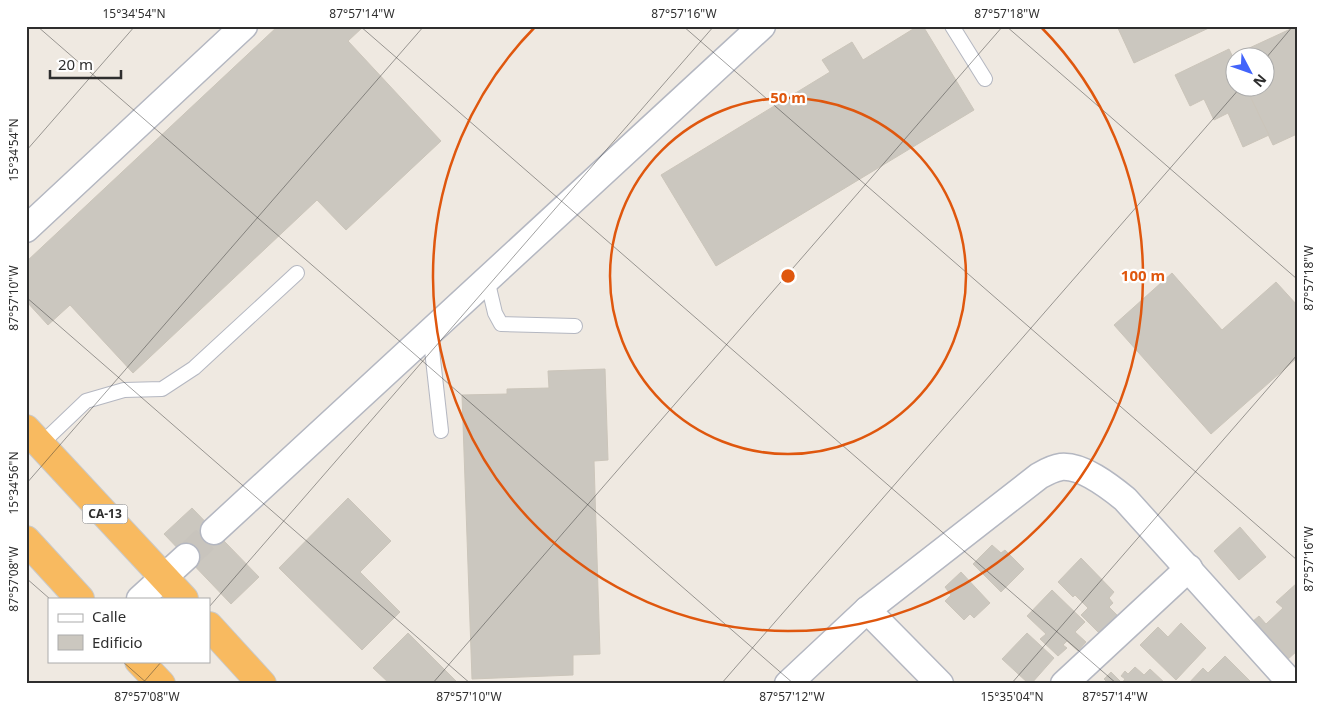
<svg xmlns="http://www.w3.org/2000/svg" width="1323" height="710" font-family="'Noto Sans',sans-serif">
<style>
.building{fill:#cbc7bf;stroke:#cbc5ba}
.lines{fill:none;stroke-linecap:round;stroke-linejoin:round}
.minor-tunnel{stroke:#c8c4bd;stroke-width:26;stroke-dasharray:26 13;stroke-linecap:butt}
.service-casing{stroke:#b4b7c1;stroke-width:16}
.minor-casing{stroke:#b4b7c1;stroke-width:29}
.trunk-casing{stroke:#c9c9c9;stroke-width:30}
.service{stroke:#fff;stroke-width:14}
.minor{stroke:#fff;stroke-width:26}
.trunk{stroke:#f8ba60;stroke-width:28}
.ticks{fill:none;stroke:#2e2e2e;stroke-width:1;stroke-opacity:0.45}
.ring{fill:none;stroke:#df570e;stroke-width:2.5}
.labels{text-anchor:middle;stroke-width:4.5;stroke-linejoin:round;paint-order:stroke}
.shield{fill:#fff;stroke:#6d6d6d;stroke-width:1}
.shield-label{font-size:12px;font-weight:bold;fill:#2e2e2e}
.centre{fill:#df570e;stroke:#fff;stroke-width:2.5}
.ring-label{font-size:15px;text-anchor:middle;font-weight:bold;fill:#df570e;stroke:#fff;stroke-width:4.5;stroke-linejoin:round;paint-order:stroke}
.neatline{fill:none;stroke:#2e2e2e;stroke-width:2}
.ticks-label{font-size:12px;text-anchor:middle;fill:#2e2e2e}
</style>
<rect width="100%" height="100%" fill="#efe9e1"/>
<g class="building">
<path d="M278 26H364L348 41 441 141 346 230 317 200 133 373 70 305 48 325 26 301V262Z"/>
<path d="M918 26H923L974 110 716 266 661 175 830 72 822 60 852 42 863 60Z"/>
<path d="M1117 26H1213L1134 63Z"/>
<path d="M1297 26V134L1273 145 1246 88H1266V58H1236V64L1232 56Z"/>
<path d="M1229 49 1236 64V88H1246L1269 135 1243 147 1228 113 1214 120 1204 99 1190 106 1175 75Z"/>
<path d="M1172 273 1222 330 1276 282 1297 305V358L1211 434 1114 325Z"/>
<path d="M605 369 608 460 594 461 600 654 573 655V675L472 679 462 395 507 394V389L549 388 548 371Z"/>
<path d="M348 498 391 541 360 572 400 612 362 650 279 568Z"/>
<path d="M192 508 259 577 231 604 164 534Z"/>
<path d="M1240 527 1266 557 1239 580 1214 551Z"/>
<path d="M992 545 1001 553 1005 550 1024 569 1001 592 973 564Z"/>
<path d="M1081 558 1114 592 1109 598 1113 603 1109 607 1118 616 1100 634 1081 615 1088 608 1075 595 1073 597 1058 582Z"/>
<path d="M961 572 990 603 974 618 970 614 964 620 945 601 951 595 945 587Z"/>
<path d="M1297 583V651L1287 660 1252 622 1259 616 1266 624 1283 608 1276 602Z"/>
<path d="M1052 590 1085 622 1075 632 1086 642 1078 651 1067 641 1063 645 1067 648 1058 656 1040 639 1046 634 1027 616Z"/>
<path d="M1181 623 1206 648 1176 680 1140 645 1158 627 1168 637Z"/>
<path d="M408 633 459 684H390L373 668Z"/>
<path d="M1027 633 1054 658 1031 684H1029L1002 659Z"/>
<path d="M1225 656 1253 684H1188L1203 668 1208 673Z"/>
<path d="M1135 667 1144 675 1150 669 1166 684H1109L1104 679 1111 672 1122 683 1125 679 1121 676 1125 671 1128 674Z"/>
</g>
<g class="lines">
<path class="minor-tunnel" d="M186 557 214 531"/>
<defs>
<g id="service">
<path d="M952 26 985 79"/>
<path d="M487 279 495 313 501 324 575 326"/>
<path d="M430 332 441 431"/>
<path d="M41 444 86 401 124 390 162 389 194 368 297 273"/>
</g>
<g id="minor">
<path d="M26 229 244 26"/>
<path d="M214 531 762 26"/>
<path d="M140 599 186 557"/>
<path d="M867 610 940 684"/>
<path d="M788 684 867 610 1039 476C1046 472 1053 468 1061 467 1082 465 1109 486 1125 499L1292 684"/>
<path d="M1064 684 1189 568"/>
</g>
<g id="trunk">
<path d="M26 429 184 599"/>
<path d="M26 540 80 599"/>
<path d="M209 626 262 684"/>
<path d="M139 661 161 684"/>
</g>
</defs>
<use href="#service" class="service-casing"/>
<use href="#minor" class="minor-casing"/>
<use href="#trunk" class="trunk-casing"/>
<use href="#service" class="service"/>
<use href="#minor" class="minor"/>
<use href="#trunk" class="trunk"/>
</g>
<path class="ticks" d="M37 26 794 684M360 26 1117 684M683 26 1297 560M1006 26 1297 279M1266 58 1293 26M26 151 135 26M26 297 471 684M26 484 424 26M26 578 50 599M209 607 714 26M122 661 148 684M142 684 162 661M432 684 1003 26M721 684 1240 88M1011 684 1297 355"/>
<g class="ring">
<circle cx="788" cy="276" r="178"/>
<path d="M1041 27A355 355 0 1 1 535 27"/>
</g>
<g class="labels">
<rect class="shield" x="82.5" y="504.5" width="45" height="19" rx="4"/>
<g class="shield-label">
<text x="105" y="518">CA-13</text>
</g>
</g>
<circle cx="788" cy="276" r="8" class="centre"/>
<g class="ring-label">
<text x="788" y="103">50 m</text>
<text x="1143" y="281">100 m</text>
</g>
<rect width="1323" height="710" fill="none" stroke="#ffffff" stroke-width="55"/>
<rect x="48" y="598" width="162" height="65" fill="#ffffff" stroke="#ababab"/>
<rect x="58" y="614" width="25" height="8" fill="#ffffff" stroke="#ababab"/>
<text x="92" y="622" font-size="15" fill="#2e2e2e">Calle</text>
<rect x="58" y="635" width="25" height="15" fill="#cbc7bf" stroke="#ababab"/>
<text x="92" y="648" font-size="15" fill="#2e2e2e">Edificio</text>
<g transform="translate(1250 72) rotate(131)"><circle r="24" fill="#ffffff" stroke="#ababab"/>
<path d="M0-4L9 19L0 12L-9 19Z" fill="#4264fb"/>
<text y="-8" font-size="14" font-weight="bold" text-anchor="middle" fill="#2e2e2e">N</text>
</g>
<path d="M50 70v8h71v-8" fill="none" stroke="#2e2e2e" stroke-width="2.5"/>
<text x="58" y="70" font-size="15" fill="#2e2e2e" stroke="#ffffff" stroke-width="4" paint-order="stroke">20 m</text>
<rect x="28" y="28" width="1268" height="654" class="neatline"/>
<g class="ticks-label">
<text x="134" y="18">15°34'54"N</text>
<text x="362" y="18">87°57'14"W</text>
<text x="684" y="18">87°57'16"W</text>
<text x="1007" y="18">87°57'18"W</text>
<text transform="translate(14 150) rotate(-90)" y="4">15°34'54"N</text>
<text transform="translate(1309 278) rotate(-90)" y="4">87°57'18"W</text>
<text transform="translate(14 298) rotate(-90)" y="4">87°57'10"W</text>
<text transform="translate(14 483) rotate(-90)" y="4">15°34'56"N</text>
<text transform="translate(1309 559) rotate(-90)" y="4">87°57'16"W</text>
<text transform="translate(14 579) rotate(-90)" y="4">87°57'08"W</text>
<text x="147" y="701">87°57'08"W</text>
<text x="469" y="701">87°57'10"W</text>
<text x="792" y="701">87°57'12"W</text>
<text x="1012" y="701">15°35'04"N</text>
<text x="1115" y="701">87°57'14"W</text>
</g>
</svg>
